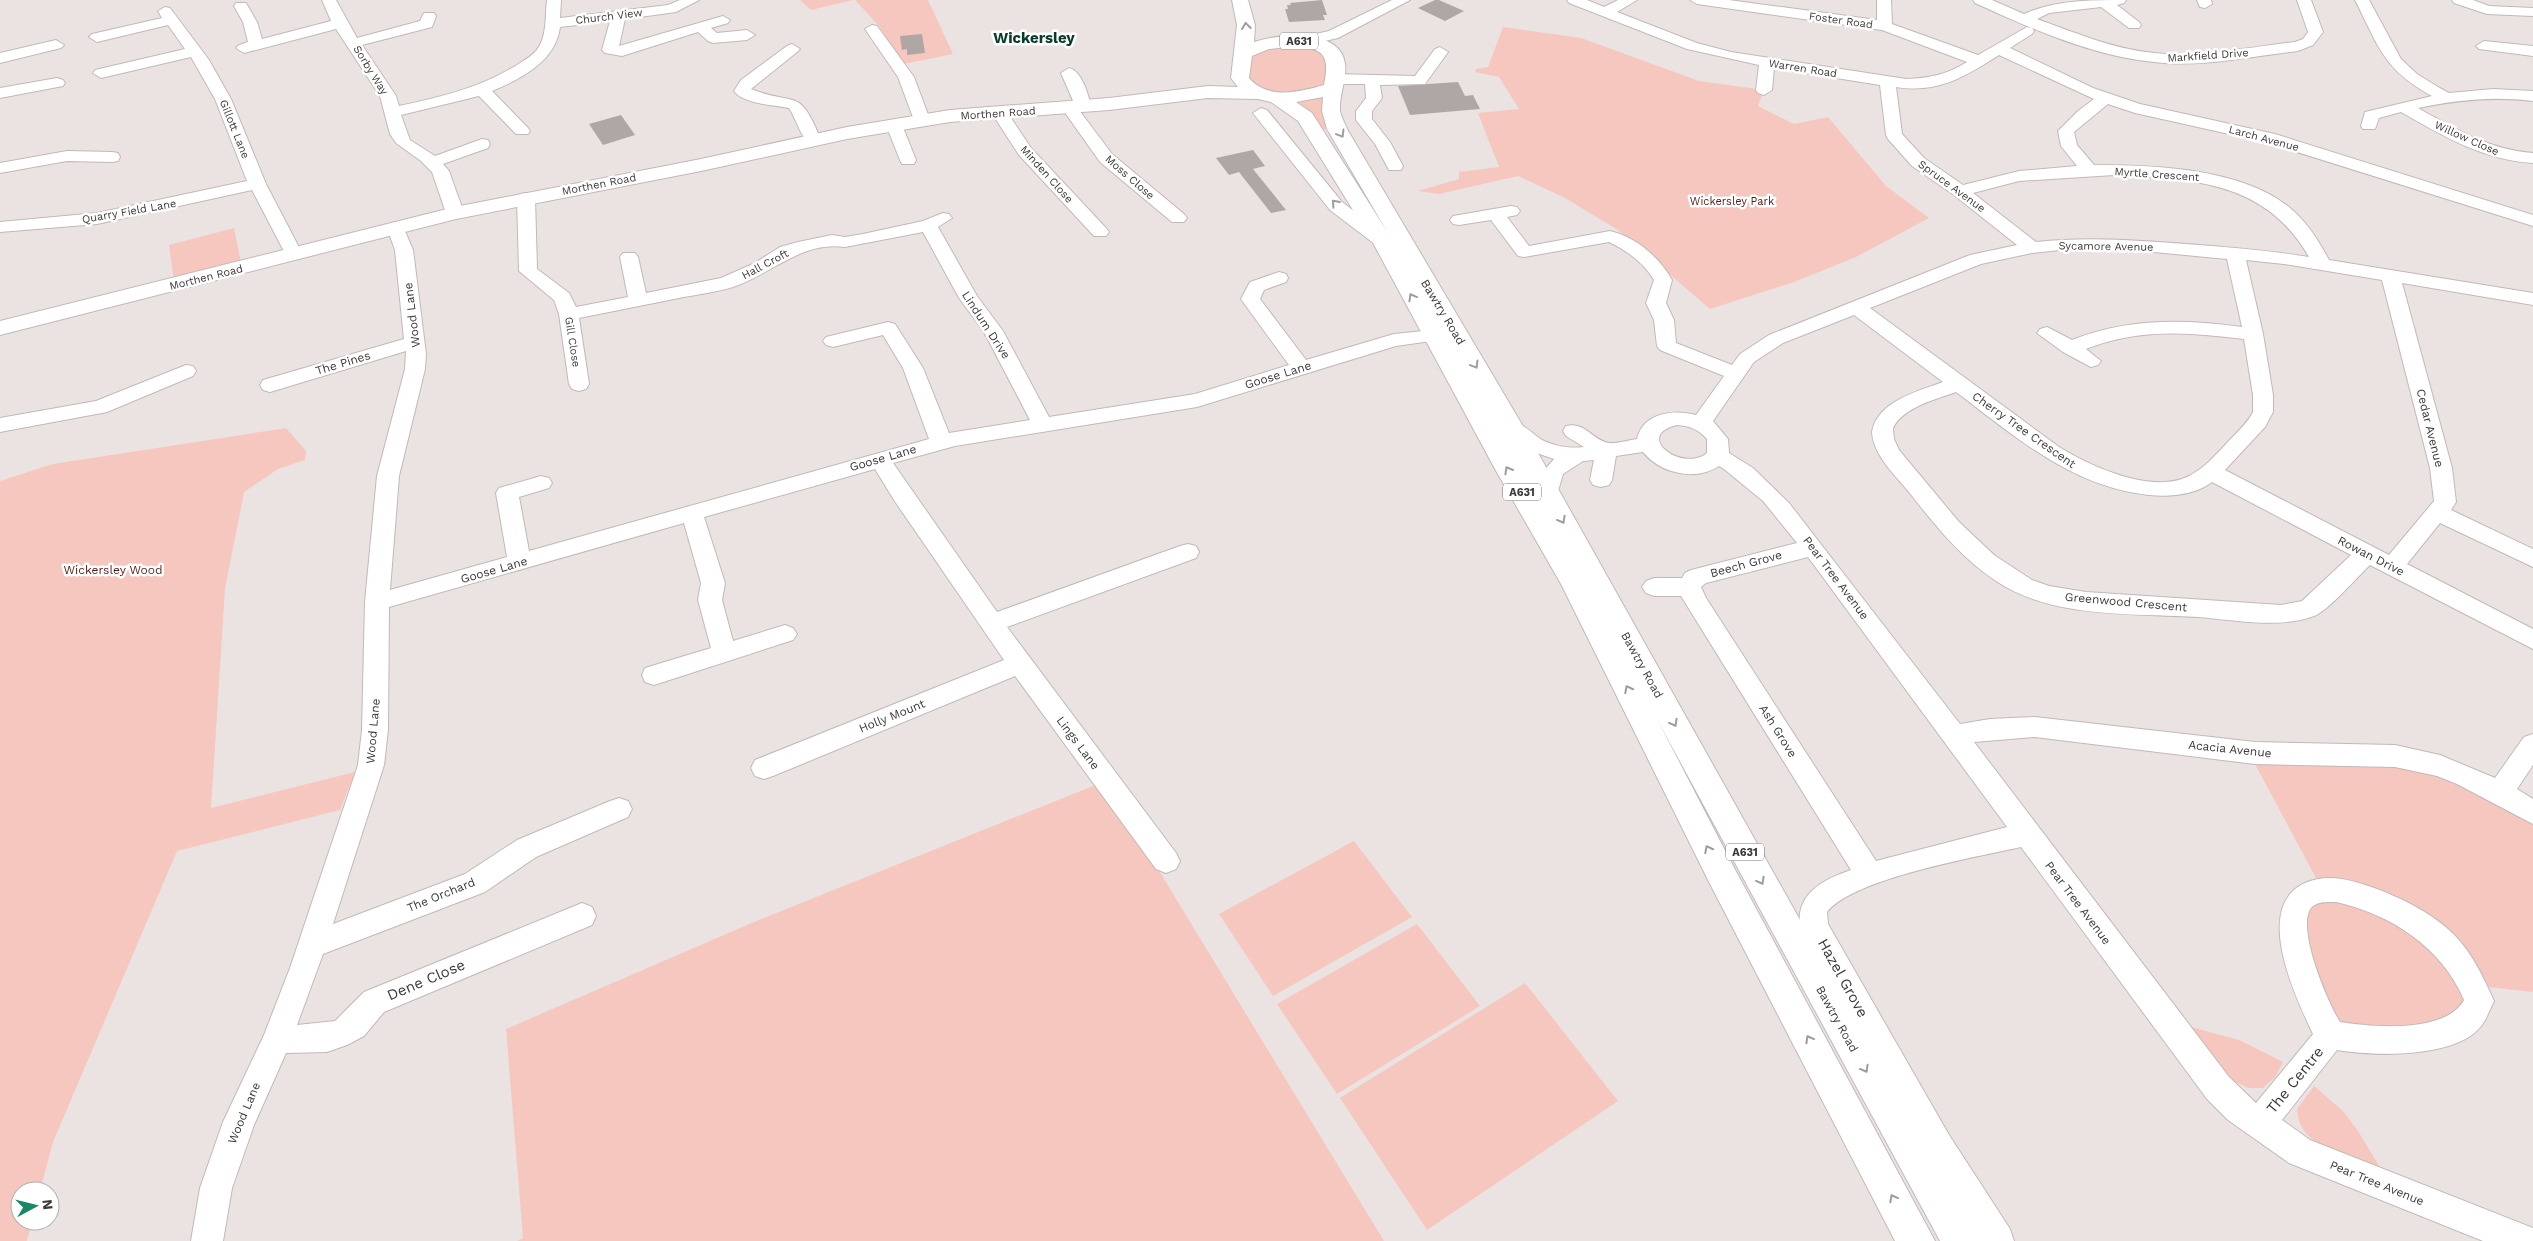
<svg xmlns="http://www.w3.org/2000/svg" width="2533" height="1241" font-family="'Work Sans',sans-serif">
<style>
.green{fill:#f5c7be}
.building{fill:#afa7a5}
.lines{fill:none;stroke-linecap:round;stroke-linejoin:round}
.minor-casing{stroke:#c1b9b8;stroke-width:2}
.major-casing{stroke:#c1b9b8;stroke-width:2}
.minor{fill:#fff;fill-rule:evenodd}
.major{fill:#fff;fill-rule:evenodd}
.oneway{stroke:#9e9c9c}
.labels{text-anchor:middle;stroke-width:5;stroke-linejoin:round;paint-order:stroke}
.far-street-label{font-size:11px;fill:#3c3938;stroke:#fff}
.shield{fill:#fff;stroke:#767474;stroke-width:1}
.shield-label{font-size:11px;font-weight:bold;fill:#3c3938}
.far-park-label{font-size:11px;fill:#551b13;stroke:#fff}
.street-label{font-size:12px;fill:#3c3938;stroke:#fff}
.park-label{font-size:12px;fill:#551b13;stroke:#fff}
.far-district-label{font-size:15px;font-weight:bold;fill:#083b2b;stroke:#fff}
.near-street-label{font-size:15px;fill:#3c3938;stroke:#fff}
</style>
<rect width="100%" height="100%" fill="#ebe3e1"/>
<g class="green">
<path d="M800 0H853L811 10Z"/>
<path d="M855 0H928L953 54 904 64 879 26Z"/>
<path d="M1503 27 1581 38 1699 81 1764 90 1758 106 1794 124 1828 117 1886 186 1929 218 1856 257 1794 282 1710 309 1618 230 1565 198 1518 176 1439 194 1418 191 1459 179V172L1499 167 1478 113 1519 109 1499 77 1475 72 1476 69 1488 67Z"/>
<path d="M1301 45 1319 51 1329 62C1328 68 1327 76 1325 81 1316 98 1265 95 1253 84 1242 75 1250 54 1262 49 1273 45 1289 46 1301 45Z"/>
<path d="M1319 97H1325L1330 128 1320 130 1297 103Z"/>
<path d="M234 228 241 263 174 281 169 245Z"/>
<path d="M286 428 306 451 305 460 278 469 244 492 225 589 211 808 355 772 340 810 177 851 53 1142 40 1191H20V1221H32L27 1241H0V481L53 464Z"/>
<path d="M2257 760 2374 762 2455 779 2533 823V992L2488 987 2470 961 2352 883 2316 878 2255 764Z"/>
<path d="M1098 784 1153 861 1384 1241H517L523 1238 506 1029 754 922Z"/>
<path d="M1354 841 1412 917 1273 996 1219 914Z"/>
<path d="M2321 898 2365 904 2443 953 2468 1005 2439 1021 2413 1028 2340 1026 2329 1015 2303 922 2310 904Z"/>
<path d="M1417 924 1480 1006 1337 1094 1277 1004Z"/>
<path d="M1525 983 1618 1101 1427 1230 1340 1098Z"/>
<path d="M2191 1027 2239 1040 2283 1062 2275 1077 2263 1088H2248L2229 1079Z"/>
<path d="M2314 1086 2343 1111 2358 1131 2381 1169C2351 1157 2298 1148 2297 1109Z"/>
</g>
<g class="building">
<path d="M1322 0 1327 15H1323L1325 20 1289 22 1285 9H1288L1287 5H1291L1290 3Z"/>
<path d="M1435 0H1439L1464 11 1445 21 1418 8Z"/>
<path d="M922 34 925 53 907 55V49L902 50 900 36Z"/>
<path d="M1458 82 1465 96 1473 95 1480 109 1410 115 1398 86Z"/>
<path d="M621 115 635 135 603 145 589 124Z"/>
<path d="M1253 150 1265 166 1253 169 1286 210 1271 213 1239 172 1229 175 1216 158Z"/>
</g>
<g class="lines">
<defs>
<g id="minor">
<path d="M322 0H336L357 38 420 21 424 13H434L436 16 432 27 362 45 396 96 399 106C442 97 483 87 520 63 528 58 536 53 540 45 547 31 545 15 547 0H561L560 18 668 5 680 0H699L676 12 625 19 619 46 723 16 730 20 728 23 711 28 717 33 747 30 755 35 747 40 713 43 708 41 698 32 622 56 605 53 602 50 610 21 560 27C556 61 521 79 492 91L528 128 530 131 528 134H516L479 96 401 115 410 140 435 156 482 139 488 140 490 144 488 148 443 164 449 171 464 213 461 217H449L446 213 432 172 421 161 396 143 390 134 380 96 336 29 244 53 236 48 239 45 248 42 243 22 234 6 236 3H246L257 22 262 39 331 21Z"/>
<path d="M1392 0H1410L1338 38 1303 46 1295 41 1298 38 1329 31Z"/>
<path d="M1567 0H1587L1604 7 1618 0H1637L1617 12 1697 43 1731 52 1906 79C1930 78 1946 75 1967 62L1882 30 1697 4 1690 0H1729L1877 20V0H1891L1892 24 1978 55 2027 27 2032 28 2034 31 2032 34 2010 48 2093 88 2140 104 2275 134 2533 215V226L2265 142 2135 113 2108 104 2074 132 2077 145 2094 165C2154 165 2242 168 2290 208 2307 222 2319 241 2329 260L2533 293V305L2402 283 2452 468 2456 502 2451 510 2533 549V567L2440 523 2407 564 2533 629V649L2370 565C2358 576 2327 612 2314 616 2279 629 2235 620 2198 617 2132 613 2053 619 1996 581 1961 558 1934 524 1909 492 1895 475 1873 455 1872 432 1877 401 1919 391 1943 382L1854 315 1783 343 1754 362 1713 421 1728 439 1729 453 1753 468 1789 503 1960 724 1990 719 2035 717 2255 742 2395 745 2440 755 2495 778 2524 737 2533 734V765L2517 789 2533 799V824L2457 784 2437 776 2395 767 2255 764 2035 737 1974 742 2229 1077 2256 1103 2313 1034C2296 998 2252 907 2305 883 2328 873 2351 880 2374 888 2404 899 2436 915 2458 939 2474 957 2484 979 2494 1001 2490 1009 2487 1018 2482 1025 2457 1059 2374 1056 2337 1050L2282 1120 2310 1140 2533 1228V1241H2483L2289 1163 2228 1120 2207 1099 2021 847C1977 857 1854 878 1827 912L1828 924 1949 1135 2010 1229 2014 1241H1979L1927 1157 1800 926C1796 893 1824 879 1851 870L1681 596H1654L1646 593 1642 587 1646 581 1654 578H1682L1685 573 1691 570 1797 543 1763 501 1724 469 1719 466C1695 482 1660 473 1643 452L1616 456 1612 480 1609 485 1601 487 1593 485 1590 480 1594 460 1583 461 1563 474 1556 498 1548 501 1540 498 1537 493 1542 473 1554 459 1528 450 1502 428 1505 423C1521 419 1529 432 1542 440 1554 446 1570 449 1584 447L1566 436 1563 431 1566 426C1585 421 1592 440 1609 443 1616 444 1629 440 1637 439 1643 413 1673 409 1696 415L1724 376 1660 350 1657 346 1654 320 1646 303 1654 280C1644 263 1626 250 1609 242L1524 257 1518 256 1491 220 1459 225 1453 224 1450 220 1453 216 1459 215 1511 206 1517 207 1520 211 1517 215 1507 217 1529 246 1610 231C1636 237 1659 257 1672 280L1666 303 1674 320 1676 343 1732 365 1740 354 1769 335 1970 255 2017 245 1954 195 1912 166 1888 139 1886 135 1880 85 1774 68 1772 90 1764 95 1758 93 1756 90 1759 65 1687 49 1569 3ZM1999 55 2094 99 2078 111 2058 131 2061 146 2077 166 2019 171 1963 185 1924 158 1902 134 1896 87C1938 94 1966 76 1999 55ZM2114 175C2193 179 2266 181 2309 257 2273 251 2236 248 2199 245 2145 241 2091 236 2036 242L1973 193 2019 181ZM2069 249 2133 250 2227 259 2242 327C2183 319 2128 318 2072 340L2047 327 2040 329 2037 333 2063 352 2091 367 2098 365 2101 361 2086 349C2138 328 2190 332 2244 339L2253 395V412C2247 424 2235 434 2226 444 2215 456 2203 469 2189 476 2152 495 2090 466 2059 447L1870 308 1981 264 2032 253ZM2246 260 2284 264 2382 280 2430 468 2434 501 2389 555 2225 470 2265 427 2273 412V395L2263 334ZM1956 392C2016 437 2072 487 2149 495 2170 497 2195 495 2212 482L2351 555 2302 601 2281 605 2086 592 2049 586 2032 580 1994 555 1959 522 1899 450 1894 439 1893 428C1903 407 1937 399 1956 392ZM1677 425C1690 426 1698 429 1707 439V453C1683 473 1632 436 1677 425ZM1808 557 2007 827 1876 861 1706 598 1701 587 1706 583ZM2336 902C2390 914 2442 947 2464 1000 2445 1034 2372 1027 2340 1022 2328 1004 2293 922 2313 906 2319 901 2329 902 2336 902Z"/>
<path d="M1973 0H1992L2024 14C2055 0 2092 0 2126 0L2124 3 2117 5 2139 22 2141 25 2139 28H2129L2101 7 2049 13 2037 19C2076 33 2113 49 2154 53 2200 58 2250 47 2295 42L2303 39 2308 32 2297 0H2311L2323 32 2313 45 2298 51C2252 56 2201 68 2154 62 2092 56 2032 29 1975 3Z"/>
<path d="M2197 0H2211L2212 4 2205 8 2200 7Z"/>
<path d="M2355 0H2369L2401 59 2417 74 2438 87 2449 93 2493 89 2533 91V101C2494 96 2456 100 2418 108 2455 129 2490 150 2533 153V163C2483 160 2443 136 2401 112L2379 118 2375 129H2363L2361 126 2365 112 2432 96C2383 69 2379 47 2355 0Z"/>
<path d="M2452 0H2473L2489 6 2533 8V16L2487 14 2454 3Z"/>
<path d="M165 7 170 8 209 60 231 99 266 184 303 255 300 259H288L252 190 97 224 0 232V222L97 213 247 181 215 99 191 57 101 78 93 73 95 70 185 49 168 25 97 42 89 37 92 34 162 18 158 11Z"/>
<path d="M872 25 877 26 914 77 930 120 928 123 922 125 914 120 898 77 865 29Z"/>
<path d="M56 40 64 45 61 48 0 63V53Z"/>
<path d="M2484 41 2533 46V56L2479 49 2476 46Z"/>
<path d="M792 44 800 49 797 52 751 89C796 107 799 85 821 140L813 145C802 142 796 118 789 108 774 105 743 104 734 91L741 80 787 46Z"/>
<path d="M1440 47 1448 52 1425 84 1380 85 1382 98 1372 111V119L1390 142 1403 166 1401 170H1389L1375 144 1356 120V111L1366 98 1365 84H1334L1326 79 1334 74 1415 76 1435 49Z"/>
<path d="M1069 68C1082 71 1088 94 1091 106L1089 109 1079 110 1112 154 1184 214 1187 218 1184 222H1172L1100 162 1061 107 1063 104 1074 103 1061 73Z"/>
<path d="M57 78 63 80 65 83 63 86 0 98V88Z"/>
<path d="M999 107 1005 109 1031 148 1106 228 1109 232 1106 236H1094L1019 155 991 112Z"/>
<path d="M1261 108 1267 110 1342 202 1388 237 1391 241 1388 245H1376L1330 210 1253 113Z"/>
<path d="M894 120 902 125 916 160 914 164H902L900 160 886 125Z"/>
<path d="M67 151 112 152 118 153 120 157 118 161 112 162 67 161 0 173V163Z"/>
<path d="M526 193 532 194 535 198 537 269 569 293 576 307 628 297 620 257 623 253H635L638 257 646 293 721 278 755 263 780 247 798 242 832 235 845 237 863 234 923 221 943 213 949 214 952 218 938 227 977 296 1003 331 1049 417 1195 394 1289 365 1241 299 1250 282 1279 272 1286 274 1288 278 1286 282 1264 290 1260 299 1306 360 1394 334 1433 330 1438 318H1452L1455 322 1454 331 1445 339 1396 346 1197 407 955 446 893 463 997 612 1180 546 1188 544 1196 546 1199 552 1196 558 1007 627 1176 853 1180 861 1176 869 1166 873 1156 869 1015 676 773 776 764 779 755 776 751 768 755 760 1004 660 894 500 875 469 704 517 725 583 722 600 733 641 785 625 793 628 797 634 793 640 654 685 645 682 642 675 645 668 711 648 698 600 701 583 684 523 389 607 388 730 384 765 333 924 465 874 517 840 610 801 619 798 628 801 632 809 628 817 536 857 485 892 323 954 297 1025 335 1021 364 992 582 903 592 907 596 916 592 925 384 1012 364 1036 347 1045 327 1052 286 1053 254 1125 232 1188 223 1241H191L200 1188 223 1122 264 1035 290 968 358 765 362 730 365 602 377 476 405 369 406 351 270 392 263 390 260 385 263 380 404 339 395 250 387 228 390 224H402L413 250 426 354 425 369 399 476 390 590 507 557 496 493 499 488 541 476 549 478 552 483 549 488 519 497 529 551 929 439 903 368 883 335 833 347 826 345 823 341 826 337 888 322 895 324 923 368 949 433 1030 420 984 332 959 298 923 232 845 247C801 241 772 274 733 287 717 292 700 294 684 297 649 304 614 311 579 318L589 384 586 389 579 391 572 389 569 384 559 314 554 300 519 271 517 198 520 194Z"/>
<path d="M186 365 193 366 196 371 193 376 107 412 0 432V418L96 401Z"/>
</g>
<path id="major" d="M1232 0H1248L1255 25 1254 42C1277 34 1341 27 1345 64 1347 79 1339 95 1340 111 1341 117 1345 123 1347 129L1524 428 1980 1241H1940L1657 719 1731 862 1935 1241H1895L1709 882 1561 584 1495 469 1372 241 1298 121 1271 102 1258 99 1208 98 1109 110 950 122 847 139 701 171 456 219 0 335V321L455 207 701 159 847 127 950 110 1109 98 1208 86 1238 87 1231 78 1237 25ZM1294 46C1324 48 1330 55 1324 85 1300 92 1267 100 1249 78L1252 56 1269 49ZM1323 97 1322 111 1327 129 1388 233 1312 113 1296 102Z"/>
</defs>
<use href="#minor" class="minor-casing"/>
<use href="#major" class="major-casing"/>
<use href="#minor" class="minor"/>
<use href="#major" class="major"/>
</g>
<defs><path id="oneway-chevron" d="M-2-3.5L2.5 0L-2 3.5" fill="none" stroke-width="1.6" stroke-linecap="round" stroke-linejoin="round" transform="scale(1.25)"/></defs>
<g class="oneway">
<use href="#oneway-chevron" transform="translate(1246 26) rotate(-97)"/>
<use href="#oneway-chevron" transform="translate(1341 134) rotate(59)"/>
<use href="#oneway-chevron" transform="translate(1335 203) rotate(-132)"/>
<use href="#oneway-chevron" transform="translate(1412 297) rotate(-119)"/>
<use href="#oneway-chevron" transform="translate(1475 365) rotate(59)"/>
<use href="#oneway-chevron" transform="translate(1508 470) rotate(-120)"/>
<use href="#oneway-chevron" transform="translate(1562 520) rotate(61)"/>
<use href="#oneway-chevron" transform="translate(1628 689) rotate(-117)"/>
<use href="#oneway-chevron" transform="translate(1674 723) rotate(61)"/>
<use href="#oneway-chevron" transform="translate(1708 849) rotate(-117)"/>
<use href="#oneway-chevron" transform="translate(1761 881) rotate(61)"/>
<use href="#oneway-chevron" transform="translate(1809 1039) rotate(-119)"/>
<use href="#oneway-chevron" transform="translate(1865 1069) rotate(61)"/>
<use href="#oneway-chevron" transform="translate(1893 1198) rotate(-118)"/>
</g>
<g class="labels">
<g class="far-street-label">
<text transform="translate(609 16) rotate(-7)" y="4">Church View</text>
<text transform="translate(1841 20) rotate(8)" y="4">Foster Road</text>
<text transform="translate(2208 55) rotate(-4)" y="4">Markfield Drive</text>
<text transform="translate(1803 68) rotate(9)" y="4">Warren Road</text>
<text transform="translate(371 70) rotate(58)" y="4">Sorby Way</text>
<text transform="translate(998 113) rotate(-4)" y="4">Morthen Road</text>
<text transform="translate(235 129) rotate(68)" y="4">Gillott Lane</text>
<text transform="translate(2264 138) rotate(15)" y="4">Larch Avenue</text>
<text transform="translate(2467 138) rotate(24)" y="4">Willow Close</text>
<text transform="translate(1047 174) rotate(48)" y="4">Minden Close</text>
<text transform="translate(2157 174) rotate(4)" y="4">Myrtle Crescent</text>
<text transform="translate(1130 177) rotate(41)" y="4">Moss Close</text>
<text transform="translate(599 184) rotate(-11)" y="4">Morthen Road</text>
<text transform="translate(1952 186) rotate(36)" y="4">Spruce Avenue</text>
<text transform="translate(129 211) rotate(-10)" y="4">Quarry Field Lane</text>
<text transform="translate(2106 246) rotate(1)" y="4">Sycamore Avenue</text>
<text transform="translate(765 264) rotate(-28)" y="4">Hall Croft</text>
<text transform="translate(206 277) rotate(-14)" y="4">Morthen Road</text>
<text transform="translate(573 342) rotate(81)" y="4">Gill Close</text>
</g>
<g class="shield">
<rect x="1280" y="32.5" width="38" height="17" rx="4"/>
<rect x="1503" y="483.5" width="38" height="17" rx="4"/>
<rect x="1726" y="843.5" width="38" height="17" rx="4"/>
</g>
<g class="shield-label">
<text x="1299" y="45">A631</text>
<text x="1522" y="496">A631</text>
<text x="1745" y="856">A631</text>
</g>
<g class="far-park-label">
<text x="1732" y="205">Wickersley Park</text>
</g>
<g class="street-label">
<text transform="translate(1443 312) rotate(59)" y="4">Bawtry Road</text>
<text transform="translate(412 315) rotate(-97)" y="4">Wood Lane</text>
<text transform="translate(986 325) rotate(57)" y="4">Lindum Drive</text>
<text transform="translate(343 363) rotate(-17)" y="4">The Pines</text>
<text transform="translate(1278 375) rotate(-17)" y="4">Goose Lane</text>
<text transform="translate(2430 428) rotate(76)" y="4">Cedar Avenue</text>
<text transform="translate(2024 430) rotate(35)" y="4">Cherry Tree Crescent</text>
<text transform="translate(883 458) rotate(-16)" y="4">Goose Lane</text>
<text transform="translate(2371 556) rotate(27)" y="4">Rowan Drive</text>
<text transform="translate(1746 564) rotate(-15)" y="4">Beech Grove</text>
<text transform="translate(494 570) rotate(-16)" y="4">Goose Lane</text>
<text transform="translate(1836 578) rotate(53)" y="4">Pear Tree Avenue</text>
<text transform="translate(2126 602) rotate(5)" y="4">Greenwood Crescent</text>
<text transform="translate(1642 665) rotate(61)" y="4">Bawtry Road</text>
<text transform="translate(892 716) rotate(-22)" y="4">Holly Mount</text>
<text transform="translate(373 731) rotate(-85)" y="4">Wood Lane</text>
<text transform="translate(1778 731) rotate(58)" y="4">Ash Grove</text>
<text transform="translate(1078 743) rotate(53)" y="4">Lings Lane</text>
<text transform="translate(2230 749) rotate(6)" y="4">Acacia Avenue</text>
<text transform="translate(441 895) rotate(-22)" y="4">The Orchard</text>
<text transform="translate(2078 903) rotate(53)" y="4">Pear Tree Avenue</text>
<text transform="translate(1837 1019) rotate(61)" y="4">Bawtry Road</text>
<text transform="translate(244 1113) rotate(-67)" y="4">Wood Lane</text>
<text transform="translate(2377 1183) rotate(22)" y="4">Pear Tree Avenue</text>
</g>
<g class="park-label">
<text x="113" y="574">Wickersley Wood</text>
</g>
<g class="far-district-label">
<text x="1034" y="43">Wickersley</text>
</g>
<g class="near-street-label">
<text transform="translate(1843 978) rotate(61)" y="5">Hazel Grove</text>
<text transform="translate(426 980) rotate(-23)" y="5">Dene Close</text>
<text transform="translate(2295 1080) rotate(-51)" y="5">The Centre</text>
</g>
</g>
<g transform="translate(35 1206) rotate(83)"><circle r="24" fill="#ffffff" stroke="#b1b0af"/>
<path d="M0-4L9 19L0 12L-9 19Z" fill="#188765"/>
<text y="-8" font-size="14" font-weight="bold" text-anchor="middle" fill="#3c3938">N</text>
</g>
</svg>
